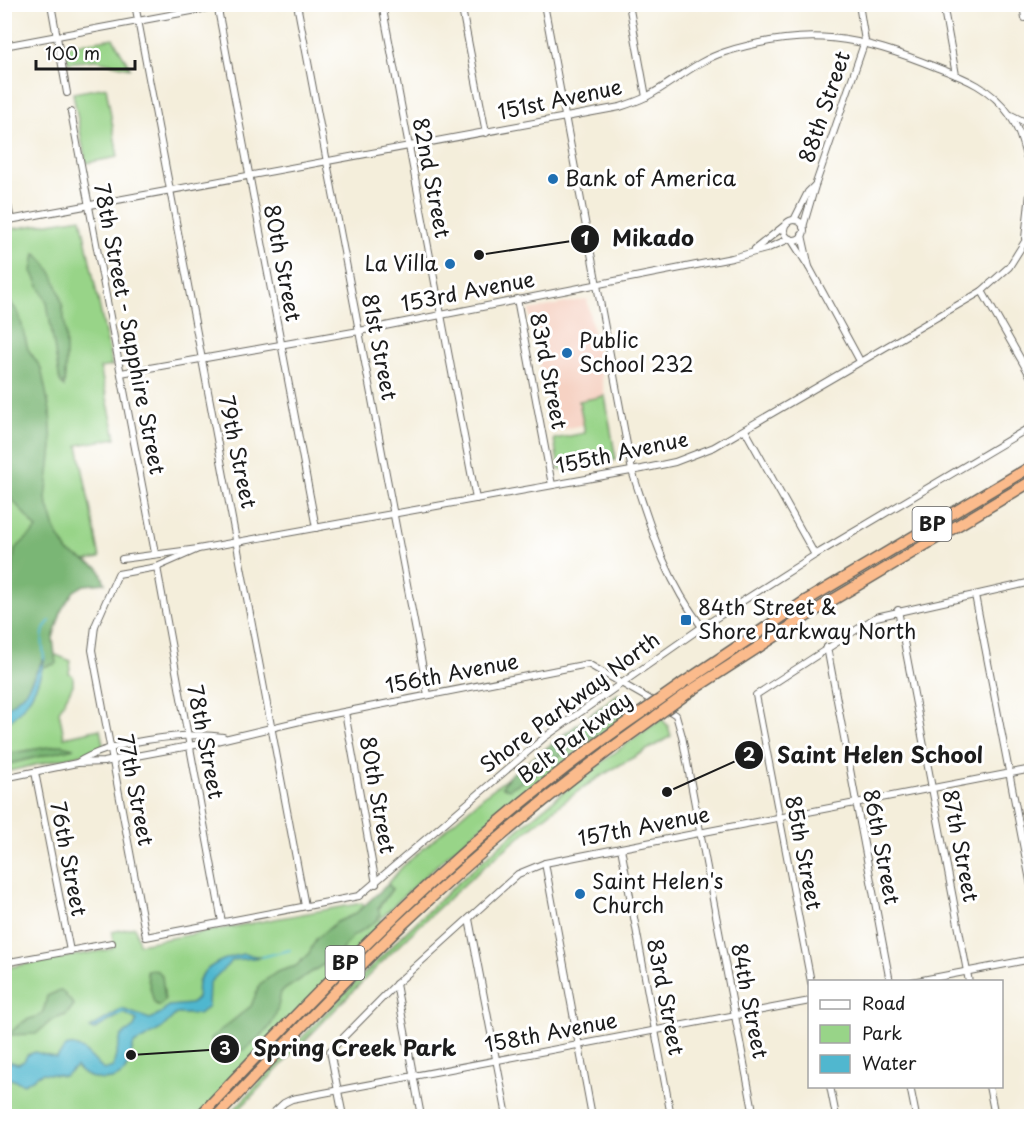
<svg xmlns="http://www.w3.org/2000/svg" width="1036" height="1121" font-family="'Playpen Sans',sans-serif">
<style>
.built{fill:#f6d2c3}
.green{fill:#98d488;stroke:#5a7852;stroke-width:1.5}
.forest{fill:#7ab674;stroke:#4b6948;stroke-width:1.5}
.water{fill:#50b7cf;stroke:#366a76;stroke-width:1.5}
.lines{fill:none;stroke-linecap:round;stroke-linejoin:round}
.stream{stroke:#50b7cf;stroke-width:2}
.street-casing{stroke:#68665f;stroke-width:8}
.highway-casing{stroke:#68665f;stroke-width:13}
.street{stroke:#fff;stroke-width:6}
.highway{stroke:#fbbb8c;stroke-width:10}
.highway-bridge-casing{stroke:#68665f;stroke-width:13;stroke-linecap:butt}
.highway-bridge{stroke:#fbbb8c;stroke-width:10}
.poi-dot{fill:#1f6fb2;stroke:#fff;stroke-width:2}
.labels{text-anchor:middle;stroke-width:6;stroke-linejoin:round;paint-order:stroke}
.shield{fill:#fff;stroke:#606060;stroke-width:1.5}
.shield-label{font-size:20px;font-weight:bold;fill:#1c1c1c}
.street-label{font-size:21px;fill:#1c1c1c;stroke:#fff}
.poi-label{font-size:21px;fill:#1c1c1c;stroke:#fff;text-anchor:start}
.leader{fill:none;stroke:#1c1c1c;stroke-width:2}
.callout-dot{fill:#1c1c1c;stroke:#fff;stroke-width:2}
.mark-label{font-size:18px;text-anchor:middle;font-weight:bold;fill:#fff}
.callout-label{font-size:22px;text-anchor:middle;font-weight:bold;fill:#1c1c1c;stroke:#fff;stroke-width:6;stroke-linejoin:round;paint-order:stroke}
</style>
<rect width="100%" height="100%" fill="#fff"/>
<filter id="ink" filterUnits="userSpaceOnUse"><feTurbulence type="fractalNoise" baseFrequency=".0167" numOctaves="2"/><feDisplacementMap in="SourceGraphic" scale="12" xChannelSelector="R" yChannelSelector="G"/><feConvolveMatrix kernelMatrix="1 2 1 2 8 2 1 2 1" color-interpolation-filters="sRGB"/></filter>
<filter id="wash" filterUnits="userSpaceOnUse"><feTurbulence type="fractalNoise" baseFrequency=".008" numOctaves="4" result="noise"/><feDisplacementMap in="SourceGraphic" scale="24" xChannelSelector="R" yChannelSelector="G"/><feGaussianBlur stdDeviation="1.35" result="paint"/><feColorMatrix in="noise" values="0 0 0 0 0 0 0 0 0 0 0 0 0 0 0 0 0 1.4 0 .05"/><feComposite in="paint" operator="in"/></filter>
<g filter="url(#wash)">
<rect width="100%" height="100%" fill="#f4eedb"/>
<path class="built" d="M587 299 605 396 579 401 583 425 552 431 529 310Z"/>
<g class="green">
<path d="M113 38 130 68 96 60 68 63 65 46Z"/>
<path d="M106 87 118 157 86 163 73 93Z"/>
<path d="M81 218 112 366 100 368 116 438 78 445 100 558 13 575 9 599 41 649 71 661 69 673 73 676V685L59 711 64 737 100 729 104 749 5 772V230Z"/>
<path d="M605 396 616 460 559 470 554 439 585 433 579 401Z"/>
<path d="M618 694 639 707C550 773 457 839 380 920L384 925 200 1116H5V968L111 949 114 946 112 932 135 927 139 944 362 903 378 918V909L392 889 388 884 402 867 485 795Z"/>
<path d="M662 719 668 726 671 736C640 755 605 771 577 792 450 886 341 1002 233 1116H228C362 972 499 830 662 719Z"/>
</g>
<g class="forest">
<path d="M35 253C69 278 68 348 64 387L60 382 47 303 32 271Z"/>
<path d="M4 286 7 297 19 314 28 349 41 368 50 411 52 447 46 499 56 532 68 552 99 568 105 583 84 585 74 591 62 609 53 638 56 664 43 667V659L26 691 5 710V630L15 549 37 529 5 491Z"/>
<path d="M622 697 639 707 632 712 624 711 616 715 587 740 544 765 529 778 509 789 502 787 509 776 613 698Z"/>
<path d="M61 745 74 748 5 765V754Z"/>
<path d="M388 884 392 889 378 908 380 915 375 922 352 937 338 955 281 992C276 1024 270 1030 244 1050L234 1049 225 1055 213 1045 211 1038 251 1006 260 984 277 972 296 966 309 953 316 939 337 922 355 914Z"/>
<path d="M152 970 158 971 162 976 165 1001 159 1006 154 1003 146 971Z"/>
<path d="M61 990 74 1005 66 1015 52 1020 36 1034 8 1035C13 1031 18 1025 23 1022 41 1012 42 1022 47 996Z"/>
</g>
<g class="water">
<path d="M45 657C39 687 28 706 5 725V710L26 691Z"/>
<path d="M243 954 262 957 233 960 209 983 208 1007 199 1014H176L161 1029 134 1044C131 1053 130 1064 124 1072 111 1086 85 1079 76 1067L64 1076 42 1073 24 1084 5 1077V1060L18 1064 24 1061 27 1055 35 1052 56 1058C60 1055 63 1049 66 1047 80 1040 95 1063 104 1070L113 1067 121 1036 134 1027 137 1020 124 1013 93 1030 90 1028 122 1009 150 1019 159 1015 168 1006 191 1004 197 998C198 993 197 988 198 983 202 966 228 957 243 954Z"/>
</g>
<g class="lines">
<g class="stream">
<path d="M44 659C43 647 39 630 50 621"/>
<path d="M261 957 290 950"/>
</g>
</g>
</g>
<g filter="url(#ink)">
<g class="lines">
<defs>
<g id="street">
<path d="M51 4 67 93"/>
<path d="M135 4 305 906"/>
<path d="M217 4 316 528"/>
<path d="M297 4 428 695"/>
<path d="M382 4 476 499"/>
<path d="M461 4 486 133"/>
<path d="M544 4 632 471C651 528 664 577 702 627"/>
<path d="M629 4 646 97"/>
<path d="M943 4 956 75"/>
<path d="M1023 4 1025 18"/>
<path d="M4 46 229 4"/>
<path d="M71 112 155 553"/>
<path d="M1011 115 1023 121 1032 135"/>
<path d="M4 185 11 220"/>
<path d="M794 220 808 192 814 186"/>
<circle cx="794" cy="230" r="10"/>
<path d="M4 221 620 107C629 104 638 101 646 97 673 83 696 61 725 52 808 26 859 36 938 68 965 78 992 89 1009 114 1022 132 1024 154 1032 174"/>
<path d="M803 227 815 186 865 41 859 4"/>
<path d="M802 235 809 267"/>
<path d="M1025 238 1032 176"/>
<path d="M791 239 809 267 860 361"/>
<path d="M755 249 784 226"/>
<path d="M982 291 1032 379"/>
<path d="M517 299 552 485"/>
<path d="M121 373 359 331 732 258 766 249 789 239"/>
<path d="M745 430 815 555"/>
<path d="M198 549 157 567 118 574 95 626 92 650 146 937 359 896 545 737 702 627 815 555 1032 426"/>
<path d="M122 559 198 549 642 469 675 462 714 447 982 291 1009 267 1032 230"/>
<path d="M157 567 222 922"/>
<path d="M975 595 1032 891"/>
<path d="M898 610 969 982"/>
<path d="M827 647 890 982"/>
<path d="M665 708 676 715 682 736 754 1116"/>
<path d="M345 712 376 884"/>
<path d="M77 763C107 742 187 731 223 737"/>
<path d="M35 772 70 951"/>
<path d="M4 778 77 763 104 762 216 741 313 718 588 664 656 703"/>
<path d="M621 848 671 1116"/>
<path d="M545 863 592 1116"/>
<path d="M469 919 507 1116"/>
<path d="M4 963 112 943"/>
<path d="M811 982 756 695 876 617 1032 582"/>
<path d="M912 982 1032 959"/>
<path d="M396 984 421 1116"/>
<path d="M830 1086 836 1116"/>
<path d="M910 1086 916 1116"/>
<path d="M989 1086 995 1116"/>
<path d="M270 1116 284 1103 292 1099 810 1001"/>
<path d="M343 1116 330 1051 396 984 518 874 545 863 621 848 1032 769"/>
</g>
<g id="highway">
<path d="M682 684 807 600 1032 466"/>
<path d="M692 690 816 610 1032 481"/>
<path d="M200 1116C338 969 477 824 645 710"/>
<path d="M217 1116C279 1051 339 985 404 923 483 848 567 779 656 716"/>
</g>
</defs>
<use href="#street" class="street-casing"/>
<use href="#highway" class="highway-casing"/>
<use href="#street" class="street"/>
<use href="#highway" class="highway"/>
<defs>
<g id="highway-bridge">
<path d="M645 710 682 684"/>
<path d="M656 716 692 690"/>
</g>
</defs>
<use href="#highway-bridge" class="highway-bridge-casing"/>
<use href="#highway-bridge" class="highway-bridge"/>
</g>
</g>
<g class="poi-dot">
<circle cx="553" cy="179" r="6"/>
<circle cx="450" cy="264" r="6"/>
<circle cx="567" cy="353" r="6"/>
<rect x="680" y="614" width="12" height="12" rx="3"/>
<circle cx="580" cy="894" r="6"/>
</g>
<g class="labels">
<g class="shield">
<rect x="912.5" y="507" width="39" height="34" rx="4.5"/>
<rect x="325.5" y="946" width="39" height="34" rx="4.5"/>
</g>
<g class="shield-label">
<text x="932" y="531">BP</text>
<text x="345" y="970">BP</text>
</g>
<g class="street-label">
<text transform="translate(560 100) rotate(-12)" y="7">151st Avenue</text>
<text transform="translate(825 107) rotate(-71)" y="7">88th Street</text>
<text transform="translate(431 178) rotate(79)" y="7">82nd Street</text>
<text transform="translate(282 263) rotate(79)" y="7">80th Street</text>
<text transform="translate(468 292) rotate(-11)" y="7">153rd Avenue</text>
<text transform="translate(129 329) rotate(79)" y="7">78th Street - Sapphire Street</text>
<text transform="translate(379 347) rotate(79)" y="7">81st Street</text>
<text transform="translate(548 371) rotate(79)" y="7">83rd Street</text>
<text transform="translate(237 452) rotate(78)" y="7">79th Street</text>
<text transform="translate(622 453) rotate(-12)" y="7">155th Avenue</text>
<text transform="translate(452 674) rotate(-11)" y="7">156th Avenue</text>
<text transform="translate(570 703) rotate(-37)" y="7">Shore Parkway North</text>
<text transform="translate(575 738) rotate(-37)" y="7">Belt Parkway</text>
<text transform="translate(205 742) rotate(79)" y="7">78th Street</text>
<text transform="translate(135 790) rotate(79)" y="7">77th Street</text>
<text transform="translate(377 795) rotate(80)" y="7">80th Street</text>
<text transform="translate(644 827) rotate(-11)" y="7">157th Avenue</text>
<text transform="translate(960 846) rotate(79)" y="7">87th Street</text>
<text transform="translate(881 847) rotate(79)" y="7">86th Street</text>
<text transform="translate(803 853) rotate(79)" y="7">85th Street</text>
<text transform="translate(68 859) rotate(79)" y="7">76th Street</text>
<text transform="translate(665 997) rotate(79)" y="7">83rd Street</text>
<text transform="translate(749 1001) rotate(79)" y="7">84th Street</text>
<text transform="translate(551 1033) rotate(-11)" y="7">158th Avenue</text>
</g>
<g class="poi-label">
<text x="565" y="186">Bank of America</text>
<text x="438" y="271" text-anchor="end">La Villa</text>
<text x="579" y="348">Public<tspan x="579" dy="24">School 232</tspan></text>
<text x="698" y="615">84th Street &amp;<tspan x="698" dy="24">Shore Parkway North</tspan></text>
<text x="592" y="889">Saint Helen's<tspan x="592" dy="24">Church</tspan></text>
</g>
</g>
<path class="leader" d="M479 255L585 239M667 792L749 755M131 1055L225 1049"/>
<g class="callout-dot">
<circle cx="479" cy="255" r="6"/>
<circle cx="667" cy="792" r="6"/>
<circle cx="131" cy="1055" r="6"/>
<circle cx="585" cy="239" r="15"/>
<circle cx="749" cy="755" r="15"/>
<circle cx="225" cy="1049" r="15"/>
</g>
<g class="mark-label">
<text x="585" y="245">1</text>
<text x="749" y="761">2</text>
<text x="225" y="1055">3</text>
</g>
<g class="callout-label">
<text x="653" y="246">Mikado</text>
<text x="880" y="763">Saint Helen School</text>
<text x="355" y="1056">Spring Creek Park</text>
</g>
<rect width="1036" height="1121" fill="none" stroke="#fff" stroke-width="24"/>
<rect x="808" y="980" width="195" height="108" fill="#ffffff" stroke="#a4a4a4" stroke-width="1.5"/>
<rect x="820" y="1000" width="30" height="9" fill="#ffffff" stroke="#a4a4a4" stroke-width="1.5"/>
<text x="862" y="1010" font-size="18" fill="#1c1c1c">Road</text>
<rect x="820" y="1025" width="30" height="18" fill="#98d488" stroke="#a4a4a4" stroke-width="1.5"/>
<text x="862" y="1040" font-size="18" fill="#1c1c1c">Park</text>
<rect x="820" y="1055" width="30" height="18" fill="#50b7cf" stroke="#a4a4a4" stroke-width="1.5"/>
<text x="862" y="1070" font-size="18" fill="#1c1c1c">Water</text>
<path d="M36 60v9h99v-9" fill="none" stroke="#1c1c1c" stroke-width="3"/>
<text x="45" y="60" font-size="18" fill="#1c1c1c" stroke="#ffffff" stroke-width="4.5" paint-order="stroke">100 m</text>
</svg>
